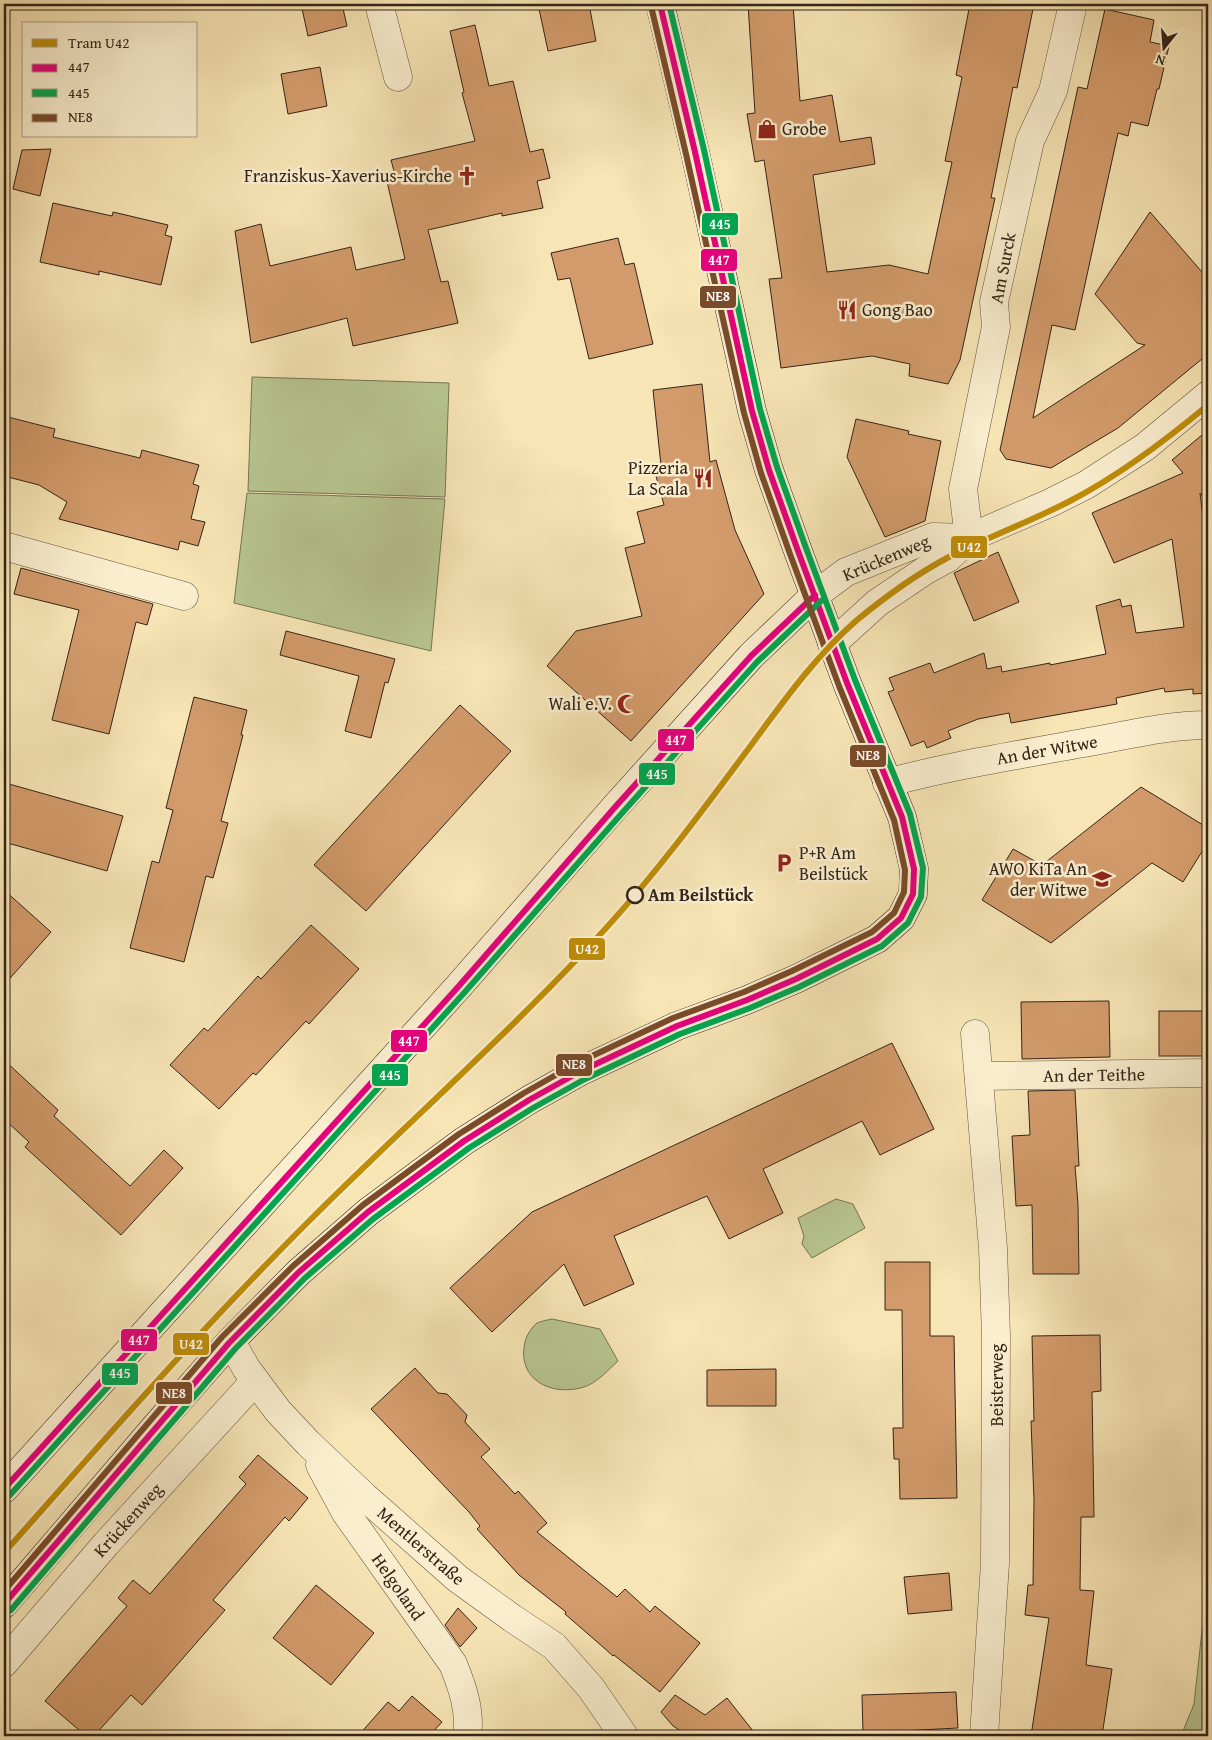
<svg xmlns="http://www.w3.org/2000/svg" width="1212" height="1740" font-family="'Gentium Book Plus',serif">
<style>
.green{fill:#b8c691;stroke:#767554}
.building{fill:#d39b6b;stroke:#342418}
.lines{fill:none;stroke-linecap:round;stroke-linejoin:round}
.street-casing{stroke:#65543f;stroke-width:29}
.secondary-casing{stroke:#342418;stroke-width:29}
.street{stroke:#faeecf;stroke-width:28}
.secondary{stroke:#faeecf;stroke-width:28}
.bus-1-casing{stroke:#faeecf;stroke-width:10}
.bus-2-casing{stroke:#faeecf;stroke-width:10}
.bus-3-casing{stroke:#faeecf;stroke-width:10}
.bus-1{stroke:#e5007d;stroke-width:6}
.bus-2{stroke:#00a651;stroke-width:6}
.bus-3{stroke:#7a4b2a;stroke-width:6}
.tram-1-casing{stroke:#faeecf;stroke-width:10}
.tram-1{stroke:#bf8d07;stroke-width:6}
.stop-dot{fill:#faeecf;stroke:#342418;stroke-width:2.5}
.labels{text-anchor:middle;stroke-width:5;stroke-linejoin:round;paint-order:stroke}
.poi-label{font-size:18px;fill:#342418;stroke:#faeecf;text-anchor:end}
.street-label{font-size:18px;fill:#342418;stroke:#faeecf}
.stop-label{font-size:18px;font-weight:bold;fill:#342418;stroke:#faeecf;text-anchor:start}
.line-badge{stroke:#faeecf;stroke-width:2}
.badge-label{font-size:14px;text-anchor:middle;font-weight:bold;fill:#fff}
</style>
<rect width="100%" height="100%" fill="#f7e5b5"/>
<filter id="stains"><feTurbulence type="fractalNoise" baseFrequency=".004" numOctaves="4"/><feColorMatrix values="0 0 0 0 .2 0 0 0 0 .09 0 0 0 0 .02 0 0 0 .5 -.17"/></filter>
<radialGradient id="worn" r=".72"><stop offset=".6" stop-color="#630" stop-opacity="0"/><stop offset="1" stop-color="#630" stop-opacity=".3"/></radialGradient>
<g class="green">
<path d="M252 377 449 383 445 497 248 491Z"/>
<path d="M247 493 445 499 431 651 234 603Z"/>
<path d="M836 1199 853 1204 865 1228 812 1258 802 1244 804 1236 798 1218Z"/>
<path d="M552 1319 600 1329 618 1361C608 1370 597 1383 584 1387 552 1397 516 1380 525 1342 526 1336 532 1327 537 1323 541 1321 548 1320 552 1319Z"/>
<path d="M1208 1575V1736H1181L1194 1704Z"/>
</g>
<g class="building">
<path d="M301 4H342L347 26 308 36Z"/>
<path d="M538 4H589L596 41 548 51Z"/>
<path d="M748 4H793L800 101 832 95 840 142 871 137 875 164 813 175 827 272 889 265 928 274 952 162 945 161 962 77 956 75 970 4H1034L1017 88 1013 87 991 198H995L960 360 948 384 909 376 910 364 872 356 781 368 769 279 782 278 764 160 755 162 747 114 755 113Z"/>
<path d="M1105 9 1154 20 1150 42 1169 46 1159 89H1157L1148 126 1131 122 1128 136 1118 133 1075 330 1052 325 1033 418 1145 345 1137 343 1095 294 1150 212 1208 279V354L1118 428 1051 468 1006 459 1000 450 1078 87 1087 89Z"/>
<path d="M475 25 489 86 513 81 530 152 543 149 550 178 537 181 543 208 502 216V213L428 230 441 282 448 281 458 323 353 346 347 318 251 343 235 231 261 224 270 266 351 247 356 270 405 259 385 173 394 171 391 160 475 141 462 93 464 92 450 31Z"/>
<path d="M320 67 327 106 288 114 281 74Z"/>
<path d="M51 149 40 196 13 189 22 150Z"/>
<path d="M53 203 112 216 113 212 168 225 165 235 172 237 161 285 99 271V275L40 262Z"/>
<path d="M618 238 625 265 634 263 653 344 589 359 570 278 558 280 551 253Z"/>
<path d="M702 384 710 462 716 460 735 530 764 594 631 741 547 666 576 631 642 616 625 548 645 543 637 512 664 505 656 476 662 475 653 390Z"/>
<path d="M4 416 55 429 53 437 140 458 142 450 199 465 193 484 199 486 191 519 205 522 198 546 180 541 178 550 59 519 67 502 39 485 4 476Z"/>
<path d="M856 419 909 431 908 434 941 441 925 521 885 537 847 457Z"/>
<path d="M1208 430V503L1200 493 1208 555V693L1193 694V689L1165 692 1164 688 1116 698 1117 704 1011 723 1009 713 978 719 948 731 951 738 927 748 924 741 911 746 888 692 894 690 889 678 930 663 934 673 984 653 987 669 1001 666 1002 672 1050 663V665L1106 654 1096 606 1120 599 1122 607 1131 605 1136 633 1184 627 1172 539 1114 563 1092 513 1183 473 1172 460Z"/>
<path d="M998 552 1019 602 974 621 954 573Z"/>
<path d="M21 568 153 604 147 625 136 622 109 734 52 720 79 610 14 594Z"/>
<path d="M286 631 395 659 388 683 385 682 371 738 345 731 359 676 280 655Z"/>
<path d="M194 697 247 710 241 735H243L221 821 228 823 213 878 206 876 184 962 130 948 152 861 159 863 173 810 166 808Z"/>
<path d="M460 705 511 751 366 911 314 865Z"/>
<path d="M9 784 123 816 107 871 4 842V804Z"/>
<path d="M1141 787 1208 828V842L1183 882 1152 863 1051 943 982 900 1013 849 1042 865Z"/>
<path d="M4 890 51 932 4 985Z"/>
<path d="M311 925 359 969 309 1024 306 1021 256 1075 253 1073 219 1109 170 1065 204 1028 208 1031 258 976 261 979Z"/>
<path d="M1109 1001 1110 1057 1022 1059 1021 1002Z"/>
<rect x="1159" y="1011" width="49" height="45"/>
<path d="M892 1043 934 1129 880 1155 862 1121 763 1169 783 1213 729 1239 707 1196 614 1236 634 1284 584 1306 564 1264 492 1332 450 1288 532 1212Z"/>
<path d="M4 1060 58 1110 54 1116 130 1186 164 1150 183 1168 121 1235 25 1147 29 1142 4 1119Z"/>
<path d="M1075 1090 1079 1166H1075L1078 1204 1079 1274H1033L1032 1205 1016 1206 1012 1136 1030 1135 1028 1091Z"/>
<path d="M885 1262H930V1336H954L957 1498 900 1499 899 1459H894L893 1428H903L902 1310H885Z"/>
<path d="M1100 1335 1101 1391 1092 1392 1094 1517H1081L1080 1590 1094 1591 1086 1665 1112 1669 1102 1736H1031L1049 1618 1025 1615 1028 1585H1033L1034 1500 1031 1421H1034L1032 1336Z"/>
<path d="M415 1368 438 1393 447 1394 467 1415 465 1422 490 1449 481 1457 515 1494 518 1491 547 1523 537 1532 617 1597 625 1589 650 1612 655 1606 700 1643 660 1692 614 1655 613 1656 603 1647 565 1614 566 1612 519 1575 477 1529 480 1526 469 1512 371 1409Z"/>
<path d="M776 1369V1406H707V1370Z"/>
<path d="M258 1455 308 1498 289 1521 285 1517 213 1600 225 1610 142 1705 131 1695 94 1736H86L45 1701 127 1606 118 1598 133 1580 150 1594 246 1484 239 1477Z"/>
<path d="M949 1573 952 1610 908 1614 904 1577Z"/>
<path d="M316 1585 374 1633 331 1685 273 1638Z"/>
<path d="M458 1608 477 1628 460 1647 445 1625Z"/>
<path d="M956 1692 958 1728 863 1733 862 1695Z"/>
<path d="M675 1695 705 1715 727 1698 757 1736H679L684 1733 673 1726 661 1712Z"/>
<path d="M412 1696 442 1722 429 1736H358L388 1702 399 1711Z"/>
</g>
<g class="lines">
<defs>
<g id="street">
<path d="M379 4 398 77"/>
<path d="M969 538 963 489 996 327 994 302 1030 141 1053 91 1073 4"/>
<path d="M4 546 184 596"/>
<path d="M815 595 846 572 933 537 969 538"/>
<path d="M832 644 877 603 926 570 948 558 969 538 1050 503 1086 485 1145 447 1208 395"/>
<path d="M887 783C949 766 1013 756 1077 744 1120 737 1164 725 1208 725"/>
<path d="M975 1034 993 1248 996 1336 995 1563 984 1736"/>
<path d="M979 1076 1208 1073"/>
<path d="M231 1341 246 1368 278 1411 308 1443 365 1497 458 1579 512 1618 554 1646 591 1688 624 1736"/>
<path d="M320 1465 346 1513 453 1664C462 1686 471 1711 467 1736"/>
<path d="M4 1663 106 1544 255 1381"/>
</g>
<g id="secondary">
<path d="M4 1489 458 987 616 806 751 656 815 595"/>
<path d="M4 1604 157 1425 229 1343 299 1272 368 1212 464 1141 529 1100 581 1071 677 1026 747 1000 796 979 877 939 901 918 913 894 914 869 902 817 847 683 798 551 769 470 752 411 695 152 660 4"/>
</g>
</defs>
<use href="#street" class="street-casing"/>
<use href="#secondary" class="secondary-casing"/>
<use href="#street" class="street"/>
<use href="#secondary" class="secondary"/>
<defs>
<g id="bus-1">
<path d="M4 1489 458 987 616 806 751 656 815 595"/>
<path d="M4 1604 229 1343 299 1272 368 1212 464 1141 529 1100 581 1071 677 1026 747 1000 796 979 877 939 901 918 913 894 914 869 902 817 847 683 798 551 769 470 752 411 695 152 660 4"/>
</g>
<g id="bus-2">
<path d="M10 1495 464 993 623 812 757 662 821 601"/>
<path d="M11 1610 235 1349 305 1278 373 1219 469 1148 533 1108 585 1079 680 1034 750 1008 799 987 882 946 908 923 921 897 923 868 910 814 855 680 806 548 777 467 760 409 704 150 669 4"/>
</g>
<path id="bus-3" d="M4 1591 222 1337 293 1266 363 1205 459 1134 524 1093 577 1063 673 1018 744 992 792 971 872 932 894 913 904 892 905 870 894 820 839 686 790 554 761 473 744 413 686 154 651 6"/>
</defs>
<use href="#bus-1" class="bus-1-casing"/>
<use href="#bus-2" class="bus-2-casing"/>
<use href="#bus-3" class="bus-3-casing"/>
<use href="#bus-1" class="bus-1"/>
<use href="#bus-2" class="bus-2"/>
<use href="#bus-3" class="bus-3"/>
<defs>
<path id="tram-1" d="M4 1553C103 1441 201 1329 306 1224 406 1124 512 1031 607 927 656 873 700 814 743 756 779 708 812 659 857 620 885 597 915 575 947 558 987 537 1030 522 1070 501 1120 475 1165 441 1208 405"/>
</defs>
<use href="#tram-1" class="tram-1-casing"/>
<use href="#tram-1" class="tram-1"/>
</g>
<defs>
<symbol id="shop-bare" viewBox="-9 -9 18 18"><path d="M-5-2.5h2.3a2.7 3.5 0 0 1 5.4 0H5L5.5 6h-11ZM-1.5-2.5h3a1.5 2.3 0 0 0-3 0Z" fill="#8f2418" stroke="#faeecf" stroke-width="2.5" paint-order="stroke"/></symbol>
<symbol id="church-bare" viewBox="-9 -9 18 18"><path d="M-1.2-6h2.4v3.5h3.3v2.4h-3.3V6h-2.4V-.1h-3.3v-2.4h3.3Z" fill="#8f2418" stroke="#faeecf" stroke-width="2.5" paint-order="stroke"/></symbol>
<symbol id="restaurant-bare" viewBox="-9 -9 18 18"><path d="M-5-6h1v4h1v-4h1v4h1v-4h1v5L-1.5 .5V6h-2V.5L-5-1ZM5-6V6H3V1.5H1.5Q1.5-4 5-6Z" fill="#8f2418" stroke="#faeecf" stroke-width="2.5" paint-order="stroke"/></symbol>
<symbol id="mosque-bare" viewBox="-9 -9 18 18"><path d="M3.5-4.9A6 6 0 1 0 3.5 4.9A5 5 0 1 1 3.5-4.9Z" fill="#8f2418" stroke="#faeecf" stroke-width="2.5" paint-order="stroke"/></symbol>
<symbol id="parking-bare" viewBox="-9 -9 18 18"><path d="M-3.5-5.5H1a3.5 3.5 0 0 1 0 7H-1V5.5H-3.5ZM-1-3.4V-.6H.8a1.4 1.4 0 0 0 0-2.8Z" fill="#8f2418" stroke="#faeecf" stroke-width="2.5" paint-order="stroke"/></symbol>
<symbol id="school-bare" viewBox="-9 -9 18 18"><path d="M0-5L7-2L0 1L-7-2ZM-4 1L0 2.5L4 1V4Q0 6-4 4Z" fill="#8f2418" stroke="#faeecf" stroke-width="2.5" paint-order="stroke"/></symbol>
</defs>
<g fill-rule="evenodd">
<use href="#shop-bare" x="753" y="115" width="28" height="28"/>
<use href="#church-bare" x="453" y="162" width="28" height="28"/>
<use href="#restaurant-bare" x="833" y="296" width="28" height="28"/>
<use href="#restaurant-bare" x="689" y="464" width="28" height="28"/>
<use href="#mosque-bare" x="613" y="690" width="28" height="28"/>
<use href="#parking-bare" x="770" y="849" width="28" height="28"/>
<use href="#school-bare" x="1088" y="865" width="28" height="28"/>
</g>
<circle class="stop-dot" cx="635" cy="895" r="8"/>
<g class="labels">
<g class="poi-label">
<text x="782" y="135" text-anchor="start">Grobe</text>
<text x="452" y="182">Franziskus-Xaverius-Kirche</text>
<text x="862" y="316" text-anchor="start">Gong Bao</text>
<text x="688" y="474">Pizzeria<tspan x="688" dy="21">La Scala</tspan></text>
<text x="612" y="710">Wali e.V.</text>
<text x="799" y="859" text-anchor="start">P+R Am<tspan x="799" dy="21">Beilstück</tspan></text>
<text x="1087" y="875">AWO KiTa An<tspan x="1087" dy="21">der Witwe</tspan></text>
</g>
<g class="street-label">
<text transform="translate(1003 268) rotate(-79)" y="6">Am Surck</text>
<text transform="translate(886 558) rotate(-23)" y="6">Krückenweg</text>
<text transform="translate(1047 750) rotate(-10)" y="6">An der Witwe</text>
<text transform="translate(1094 1075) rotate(-1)" y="6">An der Teithe</text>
<text transform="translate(997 1385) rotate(-90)" y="6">Beisterweg</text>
<text transform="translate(128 1520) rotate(-48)" y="6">Krückenweg</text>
<text transform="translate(421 1546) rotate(41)" y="6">Mentlerstraße</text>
<text transform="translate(398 1587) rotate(55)" y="6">Helgoland</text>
</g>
<g class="stop-label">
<text x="648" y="901">Am Beilstück</text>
</g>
</g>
<g class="line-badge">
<rect x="701" y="212" width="38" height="24" rx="5" fill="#00a651"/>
<rect x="700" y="248" width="38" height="24" rx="5" fill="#e5007d"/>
<rect x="699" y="285" width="38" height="24" rx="5" fill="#7a4b2a"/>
<rect x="950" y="535" width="38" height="24" rx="5" fill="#bf8d07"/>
<rect x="657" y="728" width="38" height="24" rx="5" fill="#e5007d"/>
<rect x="849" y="744" width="38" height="24" rx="5" fill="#7a4b2a"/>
<rect x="638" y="762" width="38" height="24" rx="5" fill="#00a651"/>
<rect x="568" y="937" width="38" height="24" rx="5" fill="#bf8d07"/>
<rect x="390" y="1029" width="38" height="24" rx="5" fill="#e5007d"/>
<rect x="555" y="1053" width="38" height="24" rx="5" fill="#7a4b2a"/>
<rect x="371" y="1063" width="38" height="24" rx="5" fill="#00a651"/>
<rect x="120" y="1328" width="38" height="24" rx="5" fill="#e5007d"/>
<rect x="172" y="1332" width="38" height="24" rx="5" fill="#bf8d07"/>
<rect x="101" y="1362" width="38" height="24" rx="5" fill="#00a651"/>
<rect x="155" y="1381" width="38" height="24" rx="5" fill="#7a4b2a"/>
</g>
<g class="badge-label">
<text x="720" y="229">445</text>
<text x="719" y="265">447</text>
<text x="718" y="301">NE8</text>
<text x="969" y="552">U42</text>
<text x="676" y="745">447</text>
<text x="868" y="760">NE8</text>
<text x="657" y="779">445</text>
<text x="587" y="954">U42</text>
<text x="409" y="1046">447</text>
<text x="574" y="1069">NE8</text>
<text x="390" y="1080">445</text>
<text x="139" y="1345">447</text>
<text x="191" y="1349">U42</text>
<text x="120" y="1378">445</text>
<text x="174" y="1398">NE8</text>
</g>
<rect width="1212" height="1740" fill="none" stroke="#f7e5b5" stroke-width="20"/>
<rect x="5" y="5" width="1202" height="1730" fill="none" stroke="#342418" stroke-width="2.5"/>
<rect x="10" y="10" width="1192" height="1720" fill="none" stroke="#342418"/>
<rect x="22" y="22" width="175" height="115" fill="#faeecf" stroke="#ab9d86"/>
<rect x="32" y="39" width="25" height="8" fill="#bf8d07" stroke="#ab9d86"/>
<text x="68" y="48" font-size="15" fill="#342418">Tram U42</text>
<rect x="32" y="64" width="25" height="8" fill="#e5007d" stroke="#ab9d86"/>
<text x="68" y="72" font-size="15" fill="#342418">447</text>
<rect x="32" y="89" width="25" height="8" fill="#00a651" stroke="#ab9d86"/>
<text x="68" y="98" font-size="15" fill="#342418">445</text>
<rect x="32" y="114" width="25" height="8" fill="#7a4b2a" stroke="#ab9d86"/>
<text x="68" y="122" font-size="15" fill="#342418">NE8</text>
<g transform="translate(1164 48) rotate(197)" stroke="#faeecf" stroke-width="4" paint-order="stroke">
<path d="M0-4L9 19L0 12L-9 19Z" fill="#342418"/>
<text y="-8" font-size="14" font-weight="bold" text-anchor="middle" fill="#342418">N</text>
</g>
<rect width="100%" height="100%" filter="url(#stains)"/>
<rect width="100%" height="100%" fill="url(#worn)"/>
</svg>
